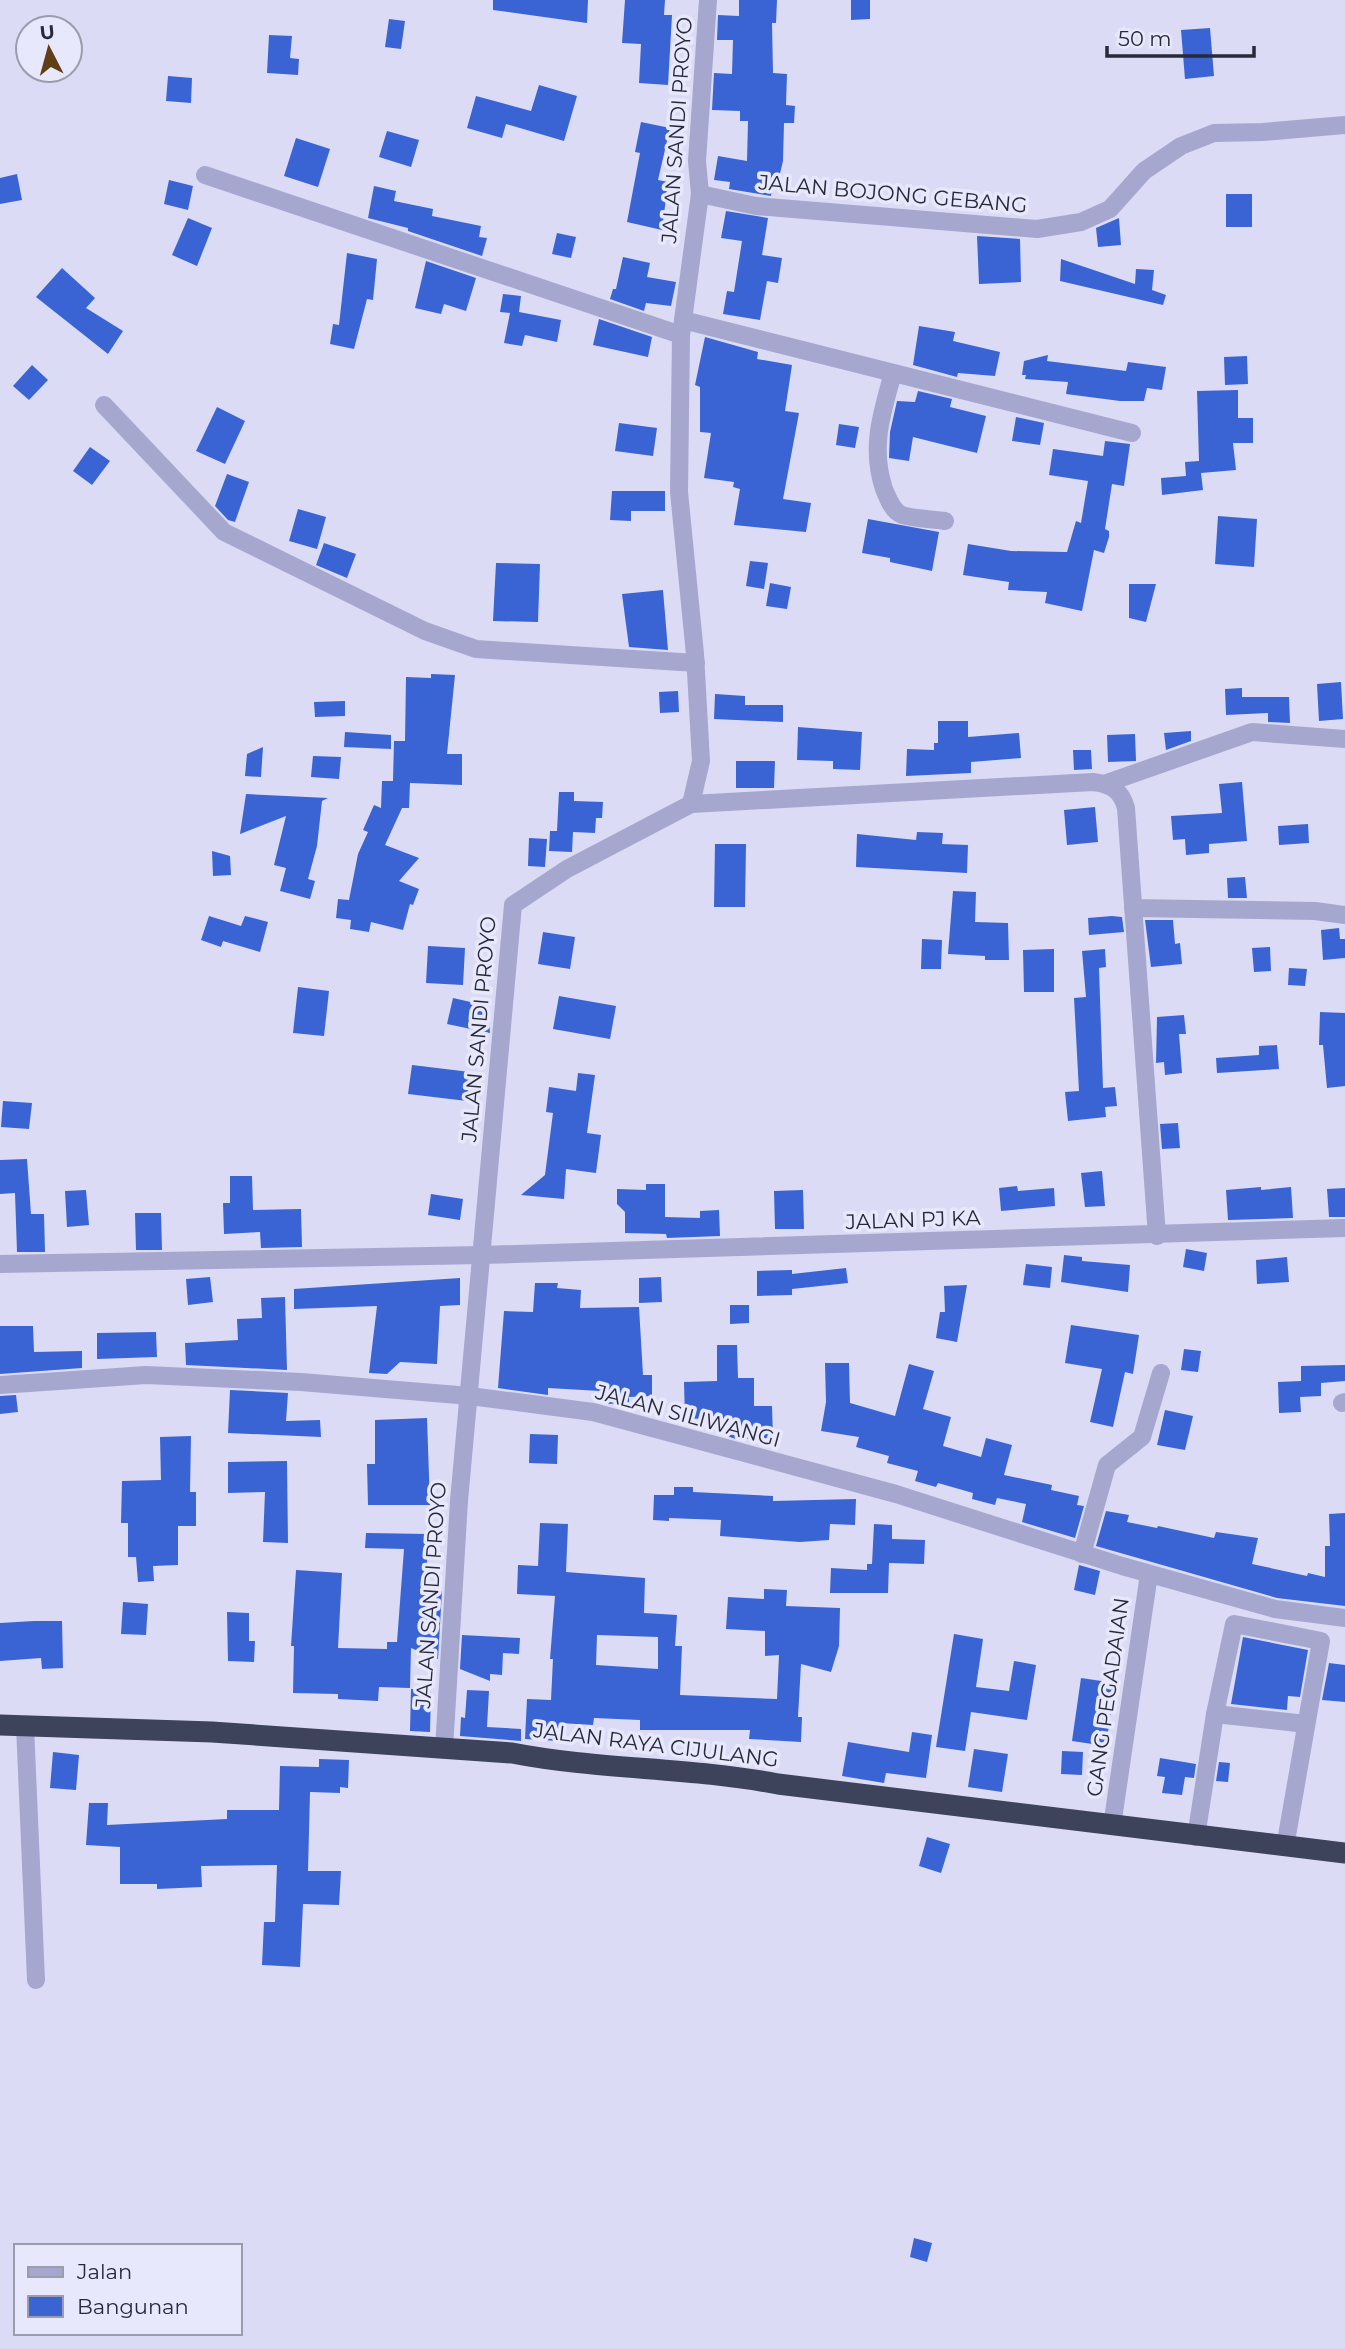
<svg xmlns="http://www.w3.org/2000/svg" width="1345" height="2349" font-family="Montserrat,sans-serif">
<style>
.building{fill:#3a64d3;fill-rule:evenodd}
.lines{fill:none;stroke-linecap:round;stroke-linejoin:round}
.minor{stroke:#a5a7ce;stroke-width:18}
.highway{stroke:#3d435b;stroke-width:21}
.labels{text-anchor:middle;stroke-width:7;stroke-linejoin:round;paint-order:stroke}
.street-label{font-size:21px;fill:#272b39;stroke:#e8e8fc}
</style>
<rect width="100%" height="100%" fill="#dbdbf5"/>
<g class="building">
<path d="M493 0H588L587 23 493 10Z"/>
<path d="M625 0H665L664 15H672L668 85 639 83 641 44 622 43Z"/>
<path d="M739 0H777L776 23H772L773 73 787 74 786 105 795 106 794 123H784L783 161 776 190 772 189 771 196 729 189 730 182 714 180 718 156 747 161 748 121H740V111L712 110 714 73 732 74 733 40H717L718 15 739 16Z"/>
<path d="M851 0H870V19L851 20Z"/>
<path d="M389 19 405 21 401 49 385 47Z"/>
<path d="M1210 28 1214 76 1185 79 1181 30Z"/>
<path d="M269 35 292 36 290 58 299 59 298 75 267 73Z"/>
<path d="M168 76 192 78 191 103 166 101Z"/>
<path d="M539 85 577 96 564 141 506 124 502 138 467 128 476 96 531 111Z"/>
<path d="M641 122 670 128 658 180 668 182 662 230 627 222 640 153 635 152Z"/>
<path d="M387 131 419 140 411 167 379 157Z"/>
<path d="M296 138 330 149 318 187 284 176Z"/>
<path d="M17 174 22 200 0 204V178Z"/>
<path d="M169 180 193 186 188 210 164 204Z"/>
<path d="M374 186 396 191 394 201 433 209 432 216 481 226 479 237 487 238 482 256 408 231V228L368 218Z"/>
<rect x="1226" y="194" width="26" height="33"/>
<path d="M726 211 768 218 762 255 782 258 778 283 767 281 760 320 723 314 727 291 734 292 742 241 721 238Z"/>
<path d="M188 218 212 228 197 266 172 255Z"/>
<path d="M1119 218 1121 245 1098 247 1096 228Z"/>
<path d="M557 233 576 237 571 258 552 254Z"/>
<path d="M977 236 1020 239 1021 282 979 284Z"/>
<path d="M347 253 377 259 373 300 367 299 354 349 330 344 333 324 339 325Z"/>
<path d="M623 257 650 263 647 277 676 282 671 306 646 303 644 311 610 299 613 289H616Z"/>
<path d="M1061 259 1135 284 1136 269 1154 270 1152 290 1166 295 1163 305 1060 281Z"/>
<path d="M426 261 476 278 466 311 444 304 441 314 415 308Z"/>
<path d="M62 268 95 298 86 308 123 331 108 354 36 297Z"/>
<path d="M503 294 521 296 519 312 561 320 557 342 525 335 522 346 504 343 510 313 500 312Z"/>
<path d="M599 319 652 337 648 357 593 345Z"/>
<path d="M919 326 955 332 953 341 1000 352 995 376 958 373 957 377 913 365Z"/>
<path d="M705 337 758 352 757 359 792 365 785 411 799 413 783 499 811 503 806 532 734 525 740 489 733 487 734 482 704 478 711 433 700 432V387L695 385Z"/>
<path d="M1048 355 1047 361 1126 371 1128 362 1166 367 1162 390 1147 388 1144 401H1120L1066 394 1068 382 1025 379 1026 375H1022L1024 361Z"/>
<path d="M1247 356 1248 384 1225 385 1224 357Z"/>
<path d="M32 365 48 380 29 400 13 386Z"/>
<path d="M1238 390V418H1253V443H1233L1236 470 1201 473 1203 490 1162 495 1161 478 1186 476 1185 462 1199 461 1197 391Z"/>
<path d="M918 391 952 399 950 407 986 416 977 453 913 437 909 461 889 458 890 432 897 401 915 402Z"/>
<path d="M217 407 245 421 225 464 196 451Z"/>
<path d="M1016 417 1044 423 1040 445 1012 441Z"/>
<path d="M619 423 657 428 653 456 615 451Z"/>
<path d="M839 424 859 427 855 448 836 445Z"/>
<path d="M1105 441 1130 444 1124 486 1112 484 1105 529 1109 531V537L1104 553 1094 550 1082 611 1045 603 1047 592 1008 590 1009 582 963 575 968 544 1011 551 1067 552 1076 521 1081 523 1088 481 1049 475 1053 449 1103 456Z"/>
<path d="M90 447 110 461 92 485 73 471Z"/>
<path d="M227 474 249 482 235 522 228 520 215 506Z"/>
<path d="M612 491H665V511H631V521L610 520Z"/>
<path d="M298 509 326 517 317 549 289 541Z"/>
<path d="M1218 516 1257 519 1254 567 1215 564Z"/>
<path d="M868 519 939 532 932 571 890 562V558L862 553Z"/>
<path d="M324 543 356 554 347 578 316 565Z"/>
<path d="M750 561 768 563 764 589 746 586Z"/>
<path d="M496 563 540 564 538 622 493 621Z"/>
<path d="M770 583 791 587 787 609 766 606Z"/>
<path d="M1129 584H1156L1146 622 1129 618Z"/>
<path d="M663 590 668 650 629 647 622 594Z"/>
<path d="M431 674 455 675 447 754H462V785L410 783 409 808H402L385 845 419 858 399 881 419 889 413 905 410 904 403 930 371 922 369 932 350 929 351 920 336 918 338 899 349 900 358 854 368 832 363 830 374 805 381 808 382 781H393L394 741H405L406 677 431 678Z"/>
<path d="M1341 682 1343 719 1319 721 1317 684Z"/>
<path d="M1242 688V697H1289L1290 723 1268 722V713L1226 715 1225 689Z"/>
<path d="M678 691 679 712 660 713 659 692Z"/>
<path d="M715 694 745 696V705H783V722L714 719Z"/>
<path d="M345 701V716L315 717 314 702Z"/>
<path d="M938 721H968V737L1019 733 1021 758 971 762V773L906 776 907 749 934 750V743H938Z"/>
<path d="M798 727 862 732 860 770 833 769V761L797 760Z"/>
<path d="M1191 731V741L1166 750 1164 733Z"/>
<path d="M345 732 391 735V749L344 747Z"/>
<path d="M1135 734 1136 761 1108 762 1107 735Z"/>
<path d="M263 747 261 777 245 776 247 754Z"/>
<path d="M1073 750H1091L1092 769 1074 770Z"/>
<path d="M313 756 341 757 339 779 311 777Z"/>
<path d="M736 761H775L774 788H736Z"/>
<path d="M1242 782 1247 841 1209 844V853L1186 855 1185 839 1173 840 1171 816 1222 813 1219 784Z"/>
<path d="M559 792H574V801L603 802 602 818H596L595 833 573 832 572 852 549 851 550 831H557Z"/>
<path d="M246 794 328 798 322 801 317 846 308 879 315 881 310 899 280 891 286 868 274 865 286 816 240 834Z"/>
<path d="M1095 807 1098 842 1067 845 1064 810Z"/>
<path d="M1308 824 1309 843 1279 845 1278 826Z"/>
<path d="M917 832 943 833 942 844 968 845 967 873 856 867 857 834 916 840Z"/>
<path d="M529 838 547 839 545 867 528 866Z"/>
<path d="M715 844H746L745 907H714Z"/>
<path d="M212 851 230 856 231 875 213 876Z"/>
<path d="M1245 877 1247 898H1228L1227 878Z"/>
<path d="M953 891 976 892 975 922 1008 923 1009 960H985V956L948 954Z"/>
<path d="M209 916 241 926 245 916 268 922 260 952 223 941 221 947 201 940Z"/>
<path d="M1112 916 1122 917 1124 932 1089 935 1088 918Z"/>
<path d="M1145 920H1173L1175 944 1180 943 1182 964 1151 967Z"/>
<path d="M1339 928 1340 939H1345V958L1323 960 1321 930Z"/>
<path d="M543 932 575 937 570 969 538 964Z"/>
<path d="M922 939 942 940 941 969H921Z"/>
<path d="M428 946 465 948 463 985 426 983Z"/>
<path d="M1270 947 1271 971 1254 972 1252 948Z"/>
<path d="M1054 949V992H1024L1023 950Z"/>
<path d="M1105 949 1106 967 1099 968 1103 1088 1115 1087 1117 1106 1105 1107 1106 1117 1068 1121 1065 1092 1079 1091 1074 998 1086 997 1082 951Z"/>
<path d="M1289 968 1307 969 1305 986 1288 985Z"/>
<path d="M298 987 329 991 324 1036 293 1033Z"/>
<path d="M559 996 616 1006 610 1039 553 1029Z"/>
<path d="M453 998 488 1006 490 1033 447 1024Z"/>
<path d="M1320 1012 1345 1013V1086L1327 1088 1323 1045H1319Z"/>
<path d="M1184 1015 1186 1034H1179L1182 1073 1165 1075 1164 1062 1156 1063 1157 1017Z"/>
<path d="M1277 1045 1279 1069 1217 1073 1216 1058 1259 1055V1046Z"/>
<path d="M412 1065 470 1072 467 1101 408 1094Z"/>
<path d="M578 1073 595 1075 587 1133 601 1135 596 1173 566 1169 564 1199 521 1195 545 1175 553 1113 546 1112 549 1087 576 1091Z"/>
<path d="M3 1101 32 1103 29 1129 1 1127Z"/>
<path d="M1178 1123 1180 1148 1162 1149 1160 1124Z"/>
<path d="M27 1159 31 1214H44L45 1252H17L15 1193 0 1194V1160Z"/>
<path d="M1102 1171 1105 1206 1085 1207 1081 1173Z"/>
<path d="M230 1176H252L253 1210 301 1209 302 1247 261 1248 260 1232 224 1234 223 1203H230Z"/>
<path d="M646 1184H665V1217L700 1218V1211L719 1210 720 1236 667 1238 666 1234 625 1233V1212L617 1204V1189L646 1190Z"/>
<path d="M1017 1186 1018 1191 1054 1188 1055 1206 1001 1211 999 1188Z"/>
<path d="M1261 1187V1190L1291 1187 1293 1218 1228 1220 1226 1190Z"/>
<path d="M1345 1188V1217H1329L1327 1189Z"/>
<path d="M86 1190 89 1225 67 1227 65 1191Z"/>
<path d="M803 1190 804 1229H775L774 1191Z"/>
<path d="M431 1194 463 1199 460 1220 428 1215Z"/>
<path d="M135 1213H161L162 1250H136Z"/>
<path d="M1186 1249 1207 1253 1204 1271 1183 1267Z"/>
<path d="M1064 1255 1082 1257V1261L1130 1265 1128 1292 1061 1282Z"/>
<path d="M1287 1257 1289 1282 1257 1284 1256 1260Z"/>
<path d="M1026 1264 1052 1267 1050 1288 1023 1285Z"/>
<path d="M846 1268 848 1283 792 1289V1295L757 1296V1271L792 1270V1274Z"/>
<path d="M210 1277 213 1302 188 1305 186 1279Z"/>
<path d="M661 1277 662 1302 639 1303V1278Z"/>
<path d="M460 1278V1305L440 1306 437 1364 400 1362 387 1374 369 1373 377 1306 294 1309V1289Z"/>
<path d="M535 1283H558L557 1288 581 1290 580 1308 639 1307 643 1375H652V1396L629 1397V1403L607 1404 601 1402 600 1391 548 1388V1395L498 1388 504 1311 533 1312Z"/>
<path d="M967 1285 957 1342 936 1338 940 1312H945L944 1286Z"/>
<path d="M285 1297 287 1370 186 1365 185 1343 238 1340 237 1319 262 1318 261 1298Z"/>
<path d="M730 1305H749V1323L730 1324Z"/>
<path d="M1071 1325 1139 1335 1133 1374 1125 1372 1113 1427 1090 1422 1102 1369 1065 1363Z"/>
<path d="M0 1326H33L34 1352 82 1351V1368L0 1374Z"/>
<path d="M156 1332 157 1357 97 1359V1333Z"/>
<path d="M717 1345H737L738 1378H754V1406H772L773 1438 736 1439 723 1435V1418L685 1419 684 1382 717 1381Z"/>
<path d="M1184 1349 1201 1351 1198 1372 1181 1370Z"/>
<path d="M825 1363H849L850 1403 895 1416 909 1364 934 1371 923 1409 951 1417 943 1446 981 1457 986 1438 1012 1445 1004 1475 1052 1485 1051 1490 1079 1496 1077 1505 1084 1506 1075 1538 1022 1522 1026 1504 997 1498 995 1505 972 1499 973 1493 938 1483 936 1487 915 1481 918 1471 887 1463 889 1456 856 1447 859 1437 821 1431 826 1402Z"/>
<path d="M1345 1365V1381L1321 1383V1396L1300 1397 1301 1412 1279 1413 1278 1382 1301 1381V1366Z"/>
<path d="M230 1390 288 1393 286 1421 320 1420 321 1437 228 1433Z"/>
<path d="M16 1395 18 1412 0 1414V1396Z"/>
<path d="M1165 1410 1193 1416 1185 1450 1157 1445Z"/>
<path d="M427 1418 430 1505H368L367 1464H375V1420Z"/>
<path d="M530 1434 558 1435 557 1464 529 1463Z"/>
<path d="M191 1436 190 1492H196V1526H178V1565L153 1566 154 1581 138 1582 136 1557H128V1523H121L122 1481 161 1480 160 1437Z"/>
<path d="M287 1461 288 1543 263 1542 265 1492 228 1493V1462Z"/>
<path d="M674 1487H693V1492L773 1496V1501L856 1499 855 1525 830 1524 829 1540 800 1542 720 1536 721 1520 669 1518V1521L653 1520 654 1495H674Z"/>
<path d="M1106 1511 1129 1515 1127 1522 1157 1528 1158 1526 1214 1538 1216 1532 1258 1538 1252 1564 1307 1576 1308 1573 1325 1577V1546H1330L1329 1514 1345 1513V1606L1277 1598 1096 1546Z"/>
<path d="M540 1523 568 1524 566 1572 645 1578 644 1613 677 1615 675 1646H682L680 1695 777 1699 779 1655 765 1656V1631L726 1629 728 1597 764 1599V1589L787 1590 786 1606 840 1608 839 1646 831 1672 801 1664 798 1717H802L801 1742 749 1739 750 1730H640V1720L594 1718 593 1725 560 1723 559 1741 525 1739 527 1699 551 1700 553 1659H550L555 1596 517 1594 518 1565 538 1566ZM597 1635 658 1637V1669L596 1665Z"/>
<path d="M874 1524 892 1525V1539L925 1540 924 1564 889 1563 888 1593H830L831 1568 867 1570V1564H872Z"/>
<path d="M366 1533 428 1534 426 1590 442 1591 438 1659 411 1648 410 1688 379 1687 378 1701 338 1699V1694L293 1693 294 1646H291L296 1570 342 1573 338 1648 387 1649V1642H397L404 1549 365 1548Z"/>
<path d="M1079 1565 1100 1571 1095 1595 1074 1590Z"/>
<path d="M123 1602 148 1604 146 1635 121 1634Z"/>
<path d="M227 1612 249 1613V1641H255L254 1662 228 1661Z"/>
<path d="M34 1621H62L63 1668 42 1669 41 1658 0 1661V1623Z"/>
<path d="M954 1634 983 1639 976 1687 1009 1691 1014 1661 1036 1665 1027 1720 971 1712 965 1751 936 1747Z"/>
<path d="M462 1635 520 1638 519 1654 503 1653 502 1675 490 1674V1681L460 1669Z"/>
<path d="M1243 1637 1308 1650 1300 1697 1288 1696 1287 1710 1231 1704Z"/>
<path d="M1329 1663 1345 1665V1702L1322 1700Z"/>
<path d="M1081 1678 1115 1683 1106 1746 1072 1741Z"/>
<path d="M411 1689 431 1690 430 1732 410 1731Z"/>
<path d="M467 1690 489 1691 487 1727 521 1729V1741L460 1736 461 1717 465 1718Z"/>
<path d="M912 1732 932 1735 926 1778 886 1773 884 1783 842 1776 848 1742 909 1752Z"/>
<path d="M974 1749 1008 1754 1002 1792 968 1787Z"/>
<path d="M1062 1751 1083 1752 1082 1775 1061 1774Z"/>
<path d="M53 1752 79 1755 76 1790 50 1788Z"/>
<path d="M1160 1758 1196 1764 1194 1778 1185 1777 1182 1795 1162 1793 1165 1777 1157 1776Z"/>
<path d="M319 1759 349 1760 348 1788 340 1787V1793L310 1792 308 1871H341L339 1905 303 1904 300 1967 262 1965 264 1922H275L277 1865 201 1866 202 1887 157 1889V1884H120V1847L86 1845 89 1803H108L107 1825 227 1819V1810H279L280 1766 319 1767Z"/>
<path d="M1219 1762 1230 1763 1228 1782 1216 1781Z"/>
<path d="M927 1837 950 1844 941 1873 919 1866Z"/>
<path d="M914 2238 932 2243 927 2262 910 2257Z"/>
</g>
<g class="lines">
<g class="minor">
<path d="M205 175 681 335"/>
<path d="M700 194 756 206 1037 229 1081 222 1110 209 1144 171 1181 146 1214 133 1263 132 1345 125"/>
<path d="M683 320 1132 433"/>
<path d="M893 373C882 413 870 447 884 489 888 498 892 511 902 515 915 519 932 519 945 521"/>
<path d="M104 405 224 532 425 631 476 649 696 663"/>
<path d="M1107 783 1252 732 1345 739"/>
<path d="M691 804 1093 782C1111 784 1121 790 1126 808L1157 1236"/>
<path d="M1133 908 1315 911 1345 915"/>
<path d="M0 1264 482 1255 1345 1228"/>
<path d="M0 1385 146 1375 301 1382 470 1396 593 1412 896 1494 1122 1566 1275 1609 1345 1618"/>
<path d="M1342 1403 1345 1402"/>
<path d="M1082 1554 1107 1465 1142 1437 1161 1373"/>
<path d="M1215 1714 1234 1624 1321 1641 1285 1847"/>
<path d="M25 1726 36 1980"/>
<path d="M444 1749 459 1501 513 905 567 869 691 804 701 761 695 654 679 492 681 335 700 194 697 161 708 0"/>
<path d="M1112 1826 1149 1574"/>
<path d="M1196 1837 1215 1714 1306 1724"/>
</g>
<path class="highway" d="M0 1725 212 1732 512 1753C599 1770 689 1767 778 1784L1345 1853"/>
</g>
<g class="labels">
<g class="street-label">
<text transform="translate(677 130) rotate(-86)" y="7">JALAN SANDI PROYO</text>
<text transform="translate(893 194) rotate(5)" y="7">JALAN BOJONG GEBANG</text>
<text transform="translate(479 1029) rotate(-85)" y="7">JALAN SANDI PROYO</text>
<text transform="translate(913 1220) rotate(-2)" y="7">JALAN PJ KA</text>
<text transform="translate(688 1416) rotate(15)" y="7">JALAN SILIWANGI</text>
<text transform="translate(431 1595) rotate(-86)" y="7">JALAN SANDI PROYO</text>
<text transform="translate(1108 1697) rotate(-82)" y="7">GANG PEGADAIAN</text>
<text transform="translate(656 1745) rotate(7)" y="7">JALAN RAYA CIJULANG</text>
</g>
</g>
<rect x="14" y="2244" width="228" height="91" fill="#e8e8fc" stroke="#9b9cae" stroke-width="2"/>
<rect x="28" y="2267" width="35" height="10" fill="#a5a7ce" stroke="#9b9cae" stroke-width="2"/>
<text x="77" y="2279" font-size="21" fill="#272b39">Jalan</text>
<rect x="28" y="2296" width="35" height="21" fill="#3a64d3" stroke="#9b9cae" stroke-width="2"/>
<text x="77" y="2314" font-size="21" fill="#272b39">Bangunan</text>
<g transform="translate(49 49) rotate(354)"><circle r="33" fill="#e8e8fc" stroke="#9b9cae" stroke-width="2"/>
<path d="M0-5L12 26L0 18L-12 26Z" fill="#603f18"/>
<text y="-10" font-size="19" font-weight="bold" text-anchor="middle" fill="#272b39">U</text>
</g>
<path d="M1107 46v10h147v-10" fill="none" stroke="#272b39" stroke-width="3.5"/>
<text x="1118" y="46" font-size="21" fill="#272b39" stroke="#e8e8fc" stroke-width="5" paint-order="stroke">50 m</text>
</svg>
